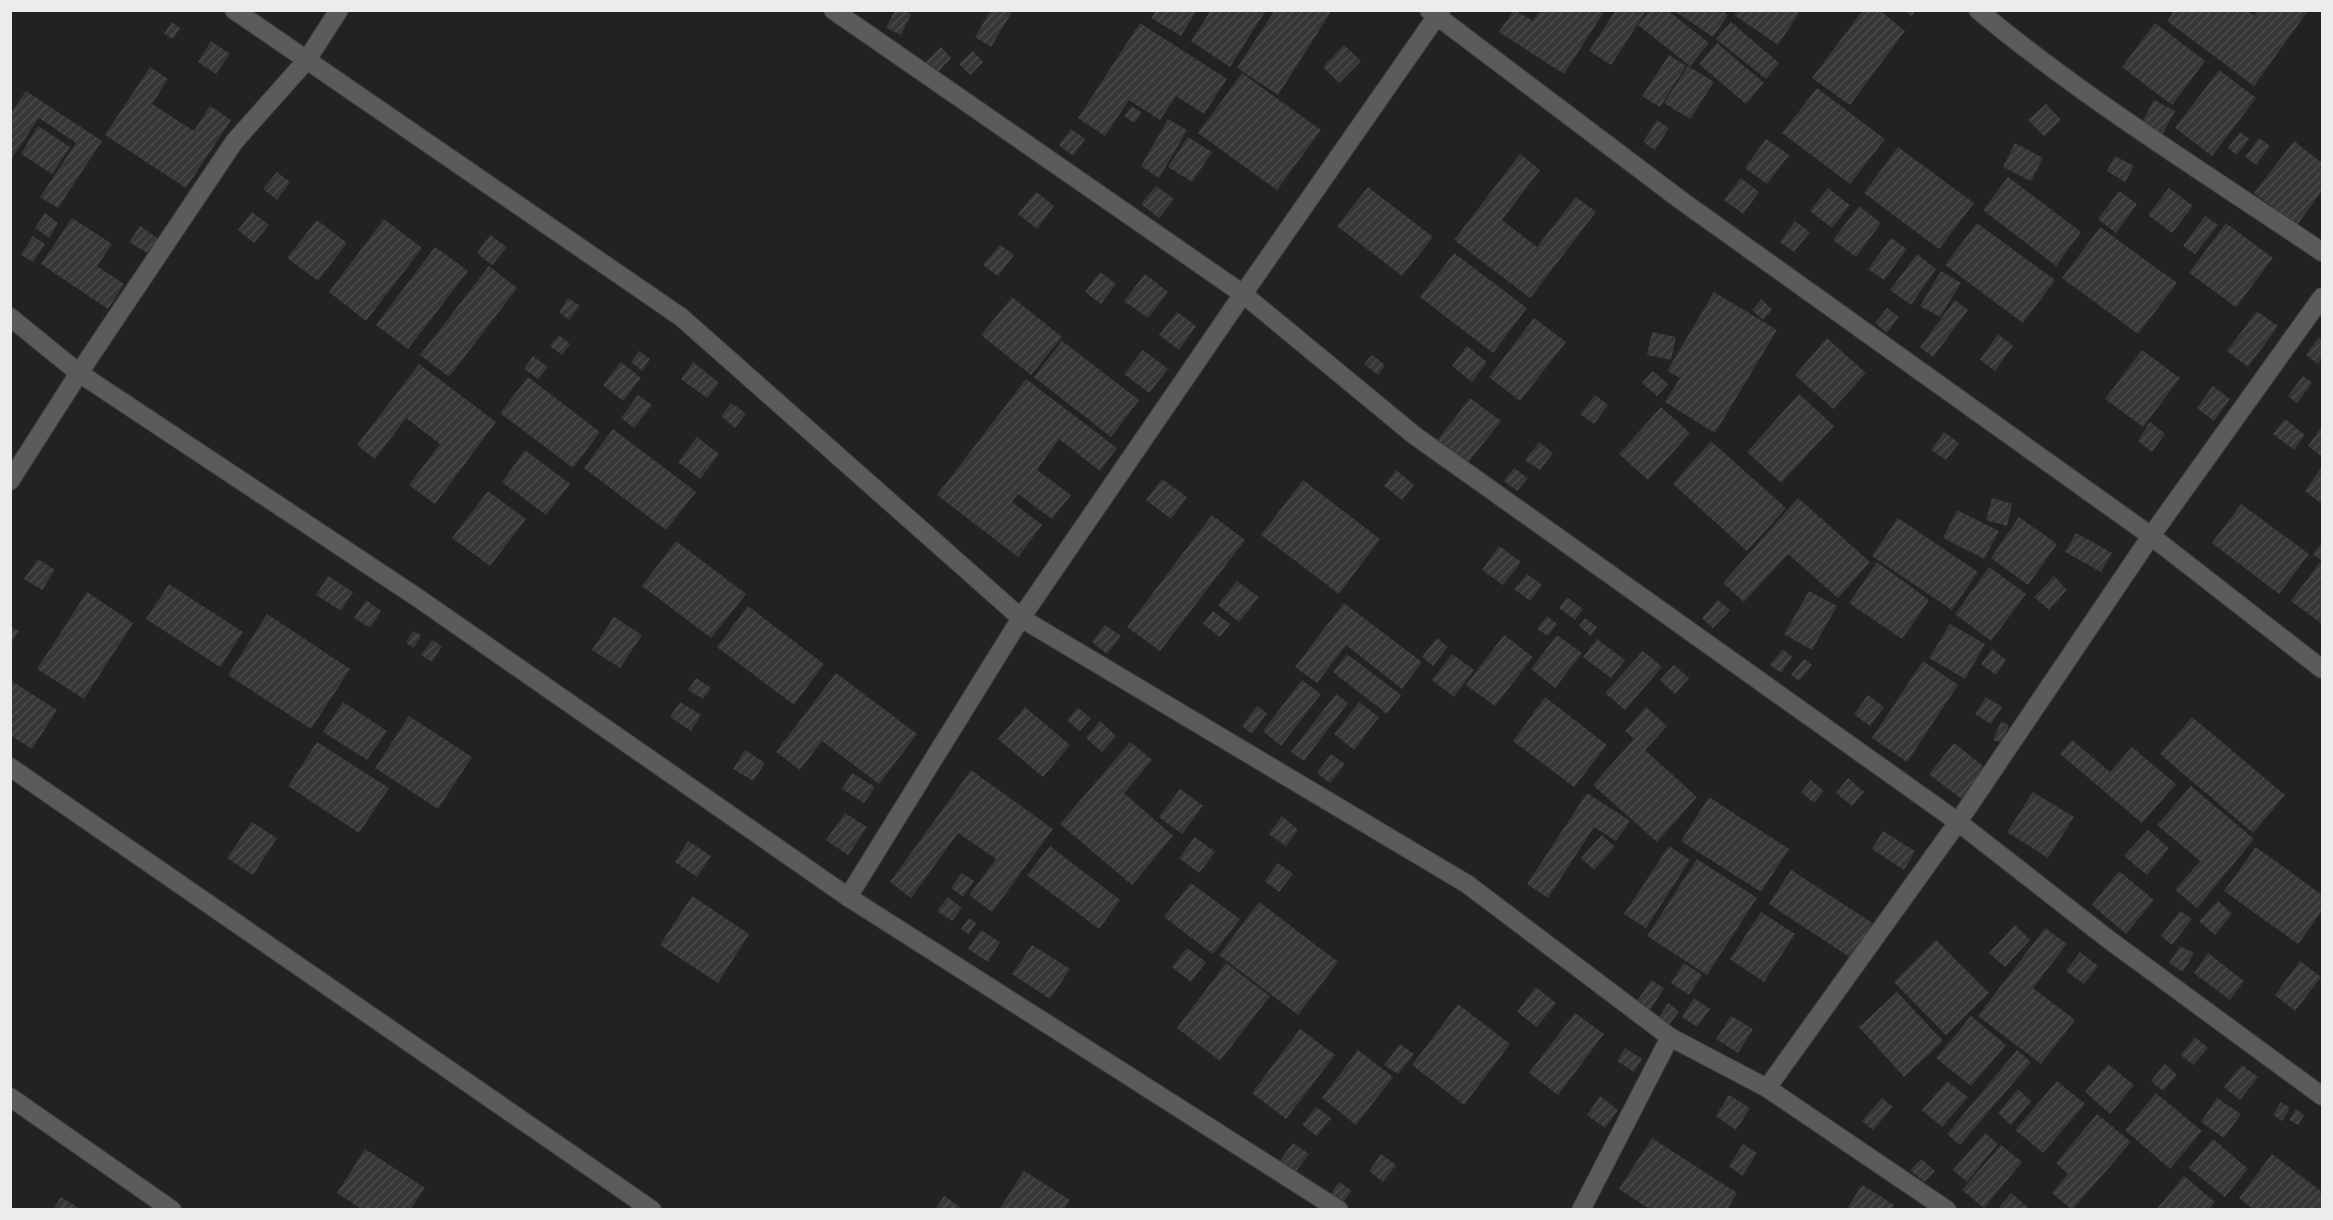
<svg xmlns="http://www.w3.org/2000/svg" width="2333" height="1220" font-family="Lato,sans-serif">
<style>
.building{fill:url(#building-hatch)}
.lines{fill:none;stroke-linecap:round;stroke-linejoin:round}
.minor-casing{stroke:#3d3c3f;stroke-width:20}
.minor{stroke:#5b5a5d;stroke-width:18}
</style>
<defs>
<pattern id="building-hatch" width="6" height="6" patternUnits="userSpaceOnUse" patternTransform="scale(1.5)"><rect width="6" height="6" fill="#373639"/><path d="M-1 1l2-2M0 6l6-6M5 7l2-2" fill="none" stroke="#4a4a4c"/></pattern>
</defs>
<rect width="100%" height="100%" fill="#222224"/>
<g class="building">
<path d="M895 10H904L911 14 901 35 886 28Z"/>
<path d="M991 10H1013L991 47 975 37Z"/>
<path d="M1156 10H1197L1181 36 1151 18Z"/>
<path d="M1211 10H1266L1230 67 1191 41Z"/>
<path d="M1275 10H1332L1278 95 1237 68Z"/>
<path d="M1514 10 1533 21 1540 10H1605L1564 74 1499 32Z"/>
<path d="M1616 10H1647L1611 65 1589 51Z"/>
<path d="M1649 10H1667L1709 43 1690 66 1638 25Z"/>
<path d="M1673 10H1721L1728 15 1713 37Z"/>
<path d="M1738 10H1796L1799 13 1778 45 1734 15Z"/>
<path d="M1863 10H1879L1905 31 1850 105 1812 78Z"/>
<path d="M1904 10H1916L1912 16Z"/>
<path d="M2175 10H2247L2254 16 2258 10 2308 11 2254 86 2167 21Z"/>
<path d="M172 22 180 28 173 39 164 34Z"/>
<path d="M1731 22 1779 63 1766 79 1716 39Z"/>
<path d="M1140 23 1227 79 1204 114 1176 96 1160 120 1129 100 1105 136 1078 118Z"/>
<path d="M2155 23 2205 61 2172 105 2122 67Z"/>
<path d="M211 41 230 54 216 74 198 62Z"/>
<path d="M1717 43 1764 83 1746 104 1699 64Z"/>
<path d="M1344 45 1361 61 1339 83 1323 67Z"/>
<path d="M941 47 951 58 937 73 926 62Z"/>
<path d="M973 51 983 62 970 75 959 64Z"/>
<path d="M1669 55 1686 66 1660 107 1642 96Z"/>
<path d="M1688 66 1714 82 1690 119 1664 103Z"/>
<path d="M150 67 168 79 152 104 194 131 210 106 231 120 186 188 105 135Z"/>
<path d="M2219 70 2256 98 2212 156 2175 128Z"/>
<path d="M1242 73 1321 130 1277 190 1198 133Z"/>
<path d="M1817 88 1885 139 1850 184 1782 133Z"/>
<path d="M26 91 102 141 58 208 40 197 76 143 39 118 10 161V114Z"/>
<path d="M2154 100 2175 111 2162 135 2141 124Z"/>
<path d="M2046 104 2061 120 2044 136 2028 120Z"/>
<path d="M1132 106 1142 113 1134 123 1124 116Z"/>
<path d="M1168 119 1187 130 1159 178 1141 166Z"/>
<path d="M1657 120 1669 128 1655 150 1643 142Z"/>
<path d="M38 126 70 147 52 174 21 154Z"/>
<path d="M1071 129 1085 139 1073 156 1059 145Z"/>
<path d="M2240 132 2249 139 2237 155 2228 148Z"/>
<path d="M1188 137 1212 152 1192 182 1168 167Z"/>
<path d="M2259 138 2270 146 2256 165 2245 157Z"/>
<path d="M1766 139 1789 155 1767 184 1745 168Z"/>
<path d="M2294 141 2322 163V191L2297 225 2254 193Z"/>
<path d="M2015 143 2043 158 2031 181 2003 167Z"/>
<path d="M1898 147 1974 203 1939 249 1864 193Z"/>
<path d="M1520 154 1540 170 1502 220 1537 247 1576 197 1596 212 1530 298 1454 240Z"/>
<path d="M2115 156 2134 166 2125 182 2107 171Z"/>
<path d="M277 172 290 182 277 200 263 189Z"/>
<path d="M2008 177 2081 232 2056 266 1983 210Z"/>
<path d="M1741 178 1759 192 1743 214 1724 200Z"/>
<path d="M1156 186 1174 199 1159 218 1141 204Z"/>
<path d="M1368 187 1433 237 1402 276 1337 226Z"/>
<path d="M1828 188 1850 205 1832 228 1810 211Z"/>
<path d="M2169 188 2193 206 2172 233 2148 215Z"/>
<path d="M2119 191 2137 204 2116 233 2098 219Z"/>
<path d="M1036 192 1054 206 1037 229 1018 214Z"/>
<path d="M1859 206 1881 223 1856 257 1833 240Z"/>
<path d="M252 212 269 225 254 243 238 230Z"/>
<path d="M45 213 58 223 49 238 35 228Z"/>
<path d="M2205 216 2218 225 2195 254 2183 246Z"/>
<path d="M72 218 112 244 97 266 124 284 108 309 41 264Z"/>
<path d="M384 219 422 248 366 321 329 292Z"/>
<path d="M317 220 347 243 318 281 287 258Z"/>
<path d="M1795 221 1810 232 1794 252 1780 242Z"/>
<path d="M1977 223 2055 280 2023 323 1945 265Z"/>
<path d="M2226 223 2273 258 2236 307 2189 273Z"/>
<path d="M140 226 160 240 151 255 129 242Z"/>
<path d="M2100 227 2177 283 2138 334 2062 278Z"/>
<path d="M490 235 507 247 492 265 477 253Z"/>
<path d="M33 236 45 244 33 262 21 255Z"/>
<path d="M1891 238 1907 249 1884 280 1868 269Z"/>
<path d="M1000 245 1014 255 998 276 983 265Z"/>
<path d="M435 247 468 271 408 349 376 325Z"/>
<path d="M1454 253 1527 308 1493 353 1420 297Z"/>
<path d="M1917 254 1936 269 1911 305 1890 290Z"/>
<path d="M489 266 517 288 449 377 420 355Z"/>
<path d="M1941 271 1961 283 1940 317 1920 306Z"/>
<path d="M1100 272 1116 284 1101 304 1085 292Z"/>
<path d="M1145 274 1168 292 1148 318 1124 301Z"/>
<path d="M1714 292 1777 330 1715 433 1665 402 1680 378 1667 371Z"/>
<path d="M1012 297 1062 337 1031 375 981 335Z"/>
<path d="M568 298 580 306 569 320 559 312Z"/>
<path d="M1762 299 1772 310 1763 320 1752 310Z"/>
<path d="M1955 300 1968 310 1933 357 1920 347Z"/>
<path d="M1887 308 1899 317 1887 333 1875 323Z"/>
<path d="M2257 311 2278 326 2248 367 2227 351Z"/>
<path d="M1177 312 1196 326 1179 350 1159 335Z"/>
<path d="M1534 318 1566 342 1520 401 1489 377Z"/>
<path d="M1652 332 1676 337 1671 360 1647 355Z"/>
<path d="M1998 334 2013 346 1995 371 1980 360Z"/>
<path d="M559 335 570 344 562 355 550 346Z"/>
<path d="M2319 337 2322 340V357L2318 364 2306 355Z"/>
<path d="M1827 338 1866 373 1833 409 1795 375Z"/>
<path d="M1062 341 1139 400 1111 437 1034 377Z"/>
<path d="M1467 346 1487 362 1472 382 1452 366Z"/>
<path d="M1143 350 1168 369 1149 393 1124 374Z"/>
<path d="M2142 350 2180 378 2143 427 2105 399Z"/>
<path d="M639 351 650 359 642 371 631 362Z"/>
<path d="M1372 355 1385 365 1378 375 1364 364Z"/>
<path d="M533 356 548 367 538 379 524 369Z"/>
<path d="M621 362 641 378 623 401 603 385Z"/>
<path d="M693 362 719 383 707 398 681 379Z"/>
<path d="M419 364 496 422 435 504 409 485 440 444 406 418 375 459 357 445Z"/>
<path d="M1653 371 1668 384 1657 396 1642 383Z"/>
<path d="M2303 376 2312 383 2297 403 2288 396Z"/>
<path d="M528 377 600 432 573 468 500 413Z"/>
<path d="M1026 379 1117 448 1100 471 1059 439 1037 470 1071 495 1052 519 1018 494 1012 502 1042 525 1018 557 937 495Z"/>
<path d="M2213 386 2230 399 2214 421 2197 408Z"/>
<path d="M1799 394 1834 426 1781 483 1747 452Z"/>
<path d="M638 395 652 405 634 428 621 418Z"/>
<path d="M1595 395 1608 405 1594 424 1580 414Z"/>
<path d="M1470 398 1501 421 1466 465 1436 442Z"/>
<path d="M731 403 746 413 735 428 721 416Z"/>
<path d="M1661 407 1690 433 1648 480 1619 454Z"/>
<path d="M2285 419 2305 435 2294 450 2273 434Z"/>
<path d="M2150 422 2165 434 2152 452 2138 441Z"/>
<path d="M2322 426V457L2308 446Z"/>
<path d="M613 429 696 492 666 530 584 468Z"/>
<path d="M1944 432 1959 443 1946 460 1931 450Z"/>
<path d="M697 437 719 454 700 479 678 462Z"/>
<path d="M1711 441 1786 508 1747 551 1673 484Z"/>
<path d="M1539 442 1553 453 1540 470 1525 460Z"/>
<path d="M525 450 570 484 546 515 502 482Z"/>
<path d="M2322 467V504L2305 491Z"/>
<path d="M1514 468 1528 478 1517 491 1504 481Z"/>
<path d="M1396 470 1414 485 1402 500 1384 486Z"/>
<path d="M1162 479 1187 497 1171 519 1146 500Z"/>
<path d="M1303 480 1380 539 1339 594 1261 535Z"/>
<path d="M488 491 526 519 490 566 452 538Z"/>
<path d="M1798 498 1870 562 1838 598 1788 554 1744 602 1723 583Z"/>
<path d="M1992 498 2012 504 2007 526 1986 520Z"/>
<path d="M2241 504 2309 554 2279 594 2212 543Z"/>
<path d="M1957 510 1999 531 1984 559 1943 538Z"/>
<path d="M1212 515 1245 540 1160 651 1127 627Z"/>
<path d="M2019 517 2057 544 2028 585 1991 558Z"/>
<path d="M1898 518 1978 572 1952 610 1872 556Z"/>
<path d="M2076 533 2112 553 2101 572 2065 552Z"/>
<path d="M676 541 746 594 711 638 642 586Z"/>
<path d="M2322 542V561L2313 554Z"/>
<path d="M1499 546 1521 562 1503 585 1482 570Z"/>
<path d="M38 559 55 570 42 590 24 579Z"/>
<path d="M1877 562 1929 600 1902 639 1849 603Z"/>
<path d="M2320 562 2322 564V624L2291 601Z"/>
<path d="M1989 567 2026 594 1991 641 1955 614Z"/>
<path d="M1527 574 1542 585 1530 601 1514 589Z"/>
<path d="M328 576 353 592 341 611 316 595Z"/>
<path d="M2054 576 2067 590 2049 610 2034 597Z"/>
<path d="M1237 581 1259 597 1239 622 1218 605Z"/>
<path d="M169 584 243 632 220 667 146 619Z"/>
<path d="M1809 591 1837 606 1812 650 1784 634Z"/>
<path d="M87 592 133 623 84 699 37 669Z"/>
<path d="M1567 597 1583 609 1575 620 1559 608Z"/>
<path d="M366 600 381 611 370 628 354 618Z"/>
<path d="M1718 600 1730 610 1713 628 1702 618Z"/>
<path d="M1344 603 1422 662 1402 689 1346 645 1317 683 1295 667Z"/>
<path d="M748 606 824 664 794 705 717 647Z"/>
<path d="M1213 611 1230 624 1220 637 1203 624Z"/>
<path d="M267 614 350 669 311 729 228 675Z"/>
<path d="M1547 616 1557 624 1548 636 1537 629Z"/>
<path d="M614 617 642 635 620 668 592 650Z"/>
<path d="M1585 618 1597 627 1591 636 1579 626Z"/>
<path d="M1950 624 1985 644 1965 679 1929 658Z"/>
<path d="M1105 625 1121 636 1107 654 1092 642Z"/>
<path d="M10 626 19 631 10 645Z"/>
<path d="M413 631 421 635 414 648 406 643Z"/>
<path d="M1504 635 1533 657 1495 706 1466 685Z"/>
<path d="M1557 635 1582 653 1555 688 1531 669Z"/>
<path d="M1437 638 1448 647 1433 666 1422 657Z"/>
<path d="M1597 639 1625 660 1611 678 1583 657Z"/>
<path d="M432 640 442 646 432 662 421 655Z"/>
<path d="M1783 649 1792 657 1781 673 1770 665Z"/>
<path d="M1992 649 2006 660 1996 675 1981 664Z"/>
<path d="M1643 651 1662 667 1625 710 1605 693Z"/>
<path d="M1347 654 1401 695 1387 714 1333 672Z"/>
<path d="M1452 654 1474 670 1454 697 1432 680Z"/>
<path d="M1804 659 1812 665 1799 681 1791 675Z"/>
<path d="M1923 661 1958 685 1907 762 1872 738Z"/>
<path d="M1674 665 1689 678 1675 694 1660 680Z"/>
<path d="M836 673 917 734 879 784 822 741 800 770 776 752Z"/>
<path d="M696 678 711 688 703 699 688 690Z"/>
<path d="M10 680 57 710 32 749 10 735Z"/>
<path d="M1302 680 1321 694 1281 746 1263 731Z"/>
<path d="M1336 694 1348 703 1304 761 1291 752Z"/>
<path d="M1868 695 1884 707 1870 726 1854 714Z"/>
<path d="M1545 697 1607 745 1574 787 1513 741Z"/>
<path d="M1986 697 2002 707 1991 724 1975 714Z"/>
<path d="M343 702 387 731 367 760 323 732Z"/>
<path d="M680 702 701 715 691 731 670 717Z"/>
<path d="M1359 702 1379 717 1354 750 1334 734Z"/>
<path d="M1257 706 1267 713 1252 734 1242 726Z"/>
<path d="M1025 707 1070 745 1043 777 998 739Z"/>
<path d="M1646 707 1667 726 1645 750 1697 797 1657 842 1593 785 1634 739 1625 731Z"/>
<path d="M1078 708 1091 718 1080 731 1067 720Z"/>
<path d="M409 716 472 757 438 809 375 768Z"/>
<path d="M2192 717 2285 795 2253 833 2160 754Z"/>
<path d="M1100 721 1116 736 1102 752 1086 738Z"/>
<path d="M2001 722 2009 725 2001 743 1993 740Z"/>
<path d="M2072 740 2110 772 2132 747 2176 784 2142 823 2060 754Z"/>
<path d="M317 742 389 788 359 833 288 786Z"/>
<path d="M1130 742 1152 760 1124 793 1173 836 1132 885 1060 824Z"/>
<path d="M1954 743 1988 770 1964 801 1929 774Z"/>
<path d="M745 750 765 763 753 781 733 769Z"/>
<path d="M1331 754 1345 764 1330 783 1317 773Z"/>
<path d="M971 770 1053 829 992 912 969 895 996 859 958 833 911 898 890 882Z"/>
<path d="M852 773 875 787 864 803 842 789Z"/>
<path d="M1848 778 1864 792 1852 806 1836 793Z"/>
<path d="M1811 780 1824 791 1814 803 1801 792Z"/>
<path d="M2191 786 2254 839 2197 908 2175 890 2200 861 2157 825Z"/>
<path d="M1180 789 1203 806 1182 834 1159 817Z"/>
<path d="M2033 792 2074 817 2048 858 2007 832Z"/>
<path d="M1587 793 1630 821 1616 841 1594 827 1548 898 1527 884Z"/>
<path d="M1709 797 1789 849 1761 892 1681 841Z"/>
<path d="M845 813 867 827 848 855 826 840Z"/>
<path d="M1282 816 1298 830 1286 846 1269 834Z"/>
<path d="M252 822 277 838 253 875 227 858Z"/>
<path d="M2148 830 2169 848 2147 875 2124 856Z"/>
<path d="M1883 831 1915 851 1904 870 1872 849Z"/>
<path d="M1602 835 1615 847 1594 870 1581 858Z"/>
<path d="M1195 837 1215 852 1199 873 1179 858Z"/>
<path d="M688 841 711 856 697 877 675 862Z"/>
<path d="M1050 846 1120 900 1099 929 1027 875Z"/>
<path d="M1669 846 1690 860 1646 928 1624 914Z"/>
<path d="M2256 847 2322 895V911L2298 944 2224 891Z"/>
<path d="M1697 859 1757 898 1707 975 1647 936Z"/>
<path d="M1278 863 1293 874 1279 892 1265 881Z"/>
<path d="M1791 870 1874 924 1851 958 1769 904Z"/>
<path d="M2119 871 2154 900 2126 934 2092 905Z"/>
<path d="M962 873 974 881 963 897 951 888Z"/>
<path d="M1191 883 1240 919 1213 954 1164 917Z"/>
<path d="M692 896 749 934 718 983 660 945Z"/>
<path d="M948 897 962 908 952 921 937 911Z"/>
<path d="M2218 901 2232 914 2215 935 2199 921Z"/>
<path d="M1259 902 1338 962 1298 1015 1219 955Z"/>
<path d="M2180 911 2192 919 2172 945 2161 936Z"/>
<path d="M1761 912 1795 934 1764 982 1730 959Z"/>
<path d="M969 918 976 923 969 934 961 929Z"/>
<path d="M2015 925 2030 940 2005 967 1989 953Z"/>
<path d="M2045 928 2067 944 2033 988 2075 1020 2041 1064 1978 1016Z"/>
<path d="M981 930 1000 942 988 962 968 949Z"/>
<path d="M1936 940 1989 993 1946 1035 1894 982Z"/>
<path d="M1032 945 1070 969 1050 999 1012 974Z"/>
<path d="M2180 946 2194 953 2183 972 2169 963Z"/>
<path d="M1187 948 1206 962 1191 982 1172 967Z"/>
<path d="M2080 952 2098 966 2084 984 2066 971Z"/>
<path d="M2208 953 2244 981 2230 1000 2194 973Z"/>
<path d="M2300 961 2321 977 2295 1011 2275 995Z"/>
<path d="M1226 963 1270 996 1220 1061 1177 1028Z"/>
<path d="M1684 963 1702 975 1689 995 1671 983Z"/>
<path d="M1651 980 1664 988 1649 1012 1636 1003Z"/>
<path d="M1536 987 1556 1003 1537 1027 1517 1012Z"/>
<path d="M1897 992 1943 1041 1904 1077 1859 1027Z"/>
<path d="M1694 998 1710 1009 1697 1027 1682 1017Z"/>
<path d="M1668 1003 1679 1011 1668 1027 1657 1020Z"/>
<path d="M1458 1004 1510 1044 1464 1105 1412 1065Z"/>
<path d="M1575 1013 1604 1034 1558 1095 1529 1073Z"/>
<path d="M1731 1016 1753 1029 1738 1053 1716 1039Z"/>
<path d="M1971 1016 2006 1045 1971 1086 1936 1058Z"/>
<path d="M1300 1029 1335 1055 1286 1119 1252 1093Z"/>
<path d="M2195 1037 2208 1048 2193 1065 2181 1055Z"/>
<path d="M1400 1044 1414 1054 1398 1074 1384 1065Z"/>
<path d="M1625 1048 1642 1059 1634 1072 1617 1061Z"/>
<path d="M1358 1050 1393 1077 1356 1125 1322 1098Z"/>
<path d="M2017 1050 2031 1062 1960 1145 1947 1134Z"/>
<path d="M2108 1064 2134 1085 2110 1114 2085 1092Z"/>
<path d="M2165 1064 2177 1075 2163 1091 2151 1081Z"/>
<path d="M2242 1065 2258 1077 2240 1100 2224 1087Z"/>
<path d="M1947 1081 1968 1097 1942 1127 1922 1110Z"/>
<path d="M2057 1081 2085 1104 2043 1153 2015 1130Z"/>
<path d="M2018 1089 2031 1101 2011 1125 1998 1113Z"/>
<path d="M2156 1093 2202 1131 2170 1169 2125 1130Z"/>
<path d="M1729 1095 1750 1108 1736 1130 1716 1116Z"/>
<path d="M1600 1096 1618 1110 1605 1128 1587 1115Z"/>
<path d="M1882 1098 1893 1107 1873 1130 1862 1121Z"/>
<path d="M2217 1098 2241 1114 2224 1138 2201 1122Z"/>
<path d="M2281 1102 2290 1108 2282 1121 2273 1115Z"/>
<path d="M1316 1107 1331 1118 1317 1136 1302 1125Z"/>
<path d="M2296 1109 2304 1115 2298 1125 2289 1120Z"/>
<path d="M2097 1114 2131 1142 2072 1210 2052 1193 2068 1174 2056 1163Z"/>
<path d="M1985 1133 1998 1144 1967 1182 1953 1170Z"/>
<path d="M1652 1138 1737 1193 1727 1210H1651L1619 1189Z"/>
<path d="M2213 1139 2248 1169 2225 1197 2189 1168Z"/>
<path d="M1293 1143 1309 1154 1294 1174 1279 1162Z"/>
<path d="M1743 1144 1757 1153 1742 1176 1729 1166Z"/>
<path d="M2001 1145 2022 1162 1984 1208 1962 1190Z"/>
<path d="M365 1149 425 1188 410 1210H363L337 1193Z"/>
<path d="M1381 1154 1396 1165 1383 1182 1369 1171Z"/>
<path d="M2272 1154 2322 1192V1210H2254L2239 1198Z"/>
<path d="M1921 1159 1935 1171 1924 1182 1910 1170Z"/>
<path d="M1024 1171 1070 1200 1063 1210H999Z"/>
<path d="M2184 1176 2215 1202 2209 1210H2156Z"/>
<path d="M1339 1182 1352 1191 1341 1205 1329 1196Z"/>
<path d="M1862 1185 1894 1205 1891 1210H1851L1848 1207Z"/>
<path d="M2011 1193 2031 1210H1997Z"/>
<path d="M944 1196 964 1210H935Z"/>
<path d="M61 1197 81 1210H53Z"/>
</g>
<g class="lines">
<defs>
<g id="minor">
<path d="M234 10 681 317 1021 618 1467 884 1670 1037 1767 1088 1947 1210"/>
<path d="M833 10 1243 294 1414 435 1958 822 2108 939 2322 1096"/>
<path d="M1429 10 1682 201 2151 536 2322 669"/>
<path d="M1978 10C2086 100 2207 174 2322 252"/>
<path d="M10 317 79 373 418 598 848 897 1339 1210"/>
<path d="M10 481 79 373 234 142 306 61 339 10"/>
<path d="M10 767 652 1210"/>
<path d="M848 897 1021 618 1243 294 1441 10"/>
<path d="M1767 1088 1958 822 2151 536 2322 297"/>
<path d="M10 1097 172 1210"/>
<path d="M1581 1210 1670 1037"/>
</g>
</defs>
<use href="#minor" class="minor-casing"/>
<use href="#minor" class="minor"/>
</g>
<rect width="2333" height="1220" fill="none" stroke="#ececee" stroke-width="24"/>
</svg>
